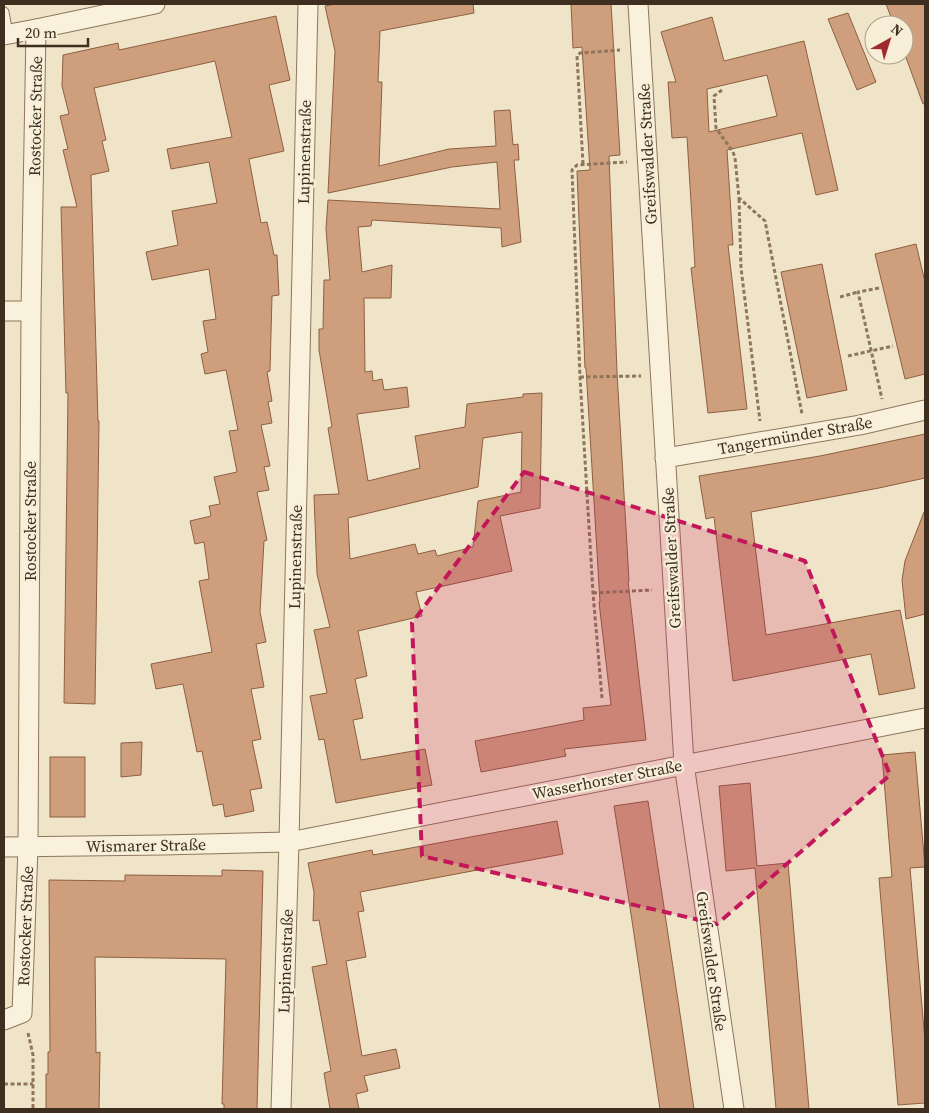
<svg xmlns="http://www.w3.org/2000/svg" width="929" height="1113" font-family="'Source Serif 4',serif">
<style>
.building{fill:#cf9f7d;stroke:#8d5f41;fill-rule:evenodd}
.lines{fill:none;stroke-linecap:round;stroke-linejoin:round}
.lane-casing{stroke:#8d765c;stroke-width:11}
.street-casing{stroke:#8d765c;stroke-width:21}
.path{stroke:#8d765c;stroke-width:3;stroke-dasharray:4 2.5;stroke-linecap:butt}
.lane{stroke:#faf1dc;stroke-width:9}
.street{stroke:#faf1dc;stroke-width:19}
.marked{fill:#c2185b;fill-opacity:0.2;stroke:#c2185b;stroke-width:4;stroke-dasharray:10 6;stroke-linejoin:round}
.labels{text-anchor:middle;stroke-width:4.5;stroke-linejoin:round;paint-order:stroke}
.street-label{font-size:16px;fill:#3d2e20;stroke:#f7eed8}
</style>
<rect width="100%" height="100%" fill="#f0e4c8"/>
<g class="building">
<path d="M335 4H473L474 13 380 31 378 82H382L379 166 449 149 496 146 494 111 510 110 513 145 518 144 519 160H514L521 242 502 247 501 228 372 220 371 226 358 227 362 272 392 265 391 298H364L365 372 372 371 373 381 382 379 384 390 407 387 409 407 357 414 368 481 420 468 415 436 465 427 467 404 523 397V394L542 393 540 508 500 516 512 571 416 592 422 616 358 631 367 676 355 679 363 718 353 720 361 760 425 749 432 785 336 803 324 739 319 740 310 696 327 693 314 630 330 627 317 574 314 495 339 494 328 428 332 427 319 350V329H323L324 280H330L326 229 328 200 500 209 497 162 452 167 328 193 335 51 325 6ZM522 432 521 492 478 501 473 547 437 556 435 550 418 554 415 544 350 559 348 518 478 487 483 438Z"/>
<path d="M571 4H611L620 155 609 156 617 372 629 581H628L646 740 564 749 566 756 481 772 475 741 584 720 583 708 611 705 599 602H600L586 368H585L577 171 590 170 582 47 573 48Z"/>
<path d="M886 4H925V103L923 104 904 52V25H894Z"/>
<path d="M848 13 876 82 857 90 828 19Z"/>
<path d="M276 16 290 80 269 85 284 151 249 159 261 223 267 222 274 255H277L279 295 272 296 270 371 267 372 272 401 268 402 272 423 261 425 270 466 264 467 269 490 257 492 267 540 264 541 260 612 266 642 256 644 264 687 251 689 261 739 252 741 262 788 250 790 254 811 225 817 223 804 213 806 202 751 197 752 183 684 156 689 151 664 212 652 199 581 209 579 204 542 195 544 190 521 211 516 209 506 220 504 214 477 237 472 229 431 238 430 226 370 205 374 201 354 208 352 203 321 216 319 209 269 152 280 146 252 178 245 172 211 217 203 209 162 171 169 167 149 232 137 215 61 94 88 106 140 102 141 109 171 91 175 98 421H99L95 704 64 703 68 393H66L61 207H77L63 150 68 149 60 116 69 114 62 86 63 55 118 43 119 50Z"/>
<path d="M712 17 724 61 804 41 838 190 816 195 802 133 727 150 733 245H728L747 409 708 413 691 268 695 267 687 137 672 138 668 82H676L661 32ZM767 75 777 116 709 132 707 89Z"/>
<path d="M916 244 925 282V374L905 379 875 254Z"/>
<path d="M822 264 847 390 807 398 781 272Z"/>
<path d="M925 434V478L879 488 751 512 766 635 900 610 915 688 879 695 871 654 733 681 714 517 706 519 699 476 820 456Z"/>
<path d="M924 512H925V614L906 619 902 580 905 561Z"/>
<path d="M142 742 141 775 121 777V743Z"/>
<path d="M915 752 925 867 910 868 925 1041V1103L898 1105 879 878 892 877 882 755Z"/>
<rect x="50" y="757" width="35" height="60"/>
<path d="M750 783 757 866 788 863 809 1109H776L755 868 726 871 719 786Z"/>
<path d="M648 801 682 1027 694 1109H660L631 914 614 806Z"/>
<path d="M557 821 563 854 360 892 364 911 358 912 366 957 346 961 362 1056 396 1049 400 1068 364 1076 368 1091 356 1094 359 1109H330L324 1073 331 1071 312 967 327 964 319 920 313 921 314 892 308 863 372 850 373 855Z"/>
<path d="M222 870 263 871 257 1109H224V1104H222L226 959 95 957 96 1053 100 1052 99 1109H46V1074H48V1052H50L49 880 125 881V875L222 876Z"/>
</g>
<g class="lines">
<defs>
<path id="lane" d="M4 12 8 34"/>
<g id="street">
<path d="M638 4 684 764 734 1109"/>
<path d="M4 35 36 29 155 4"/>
<path d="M4 311H31"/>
<path d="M665 458 860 425 925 410"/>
<path d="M4 847 162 845 289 842 925 718"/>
<path d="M4 1020 22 1013 28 847 31 311 36 29"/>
<path d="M281 1109 289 842 308 4"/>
</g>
</defs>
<use href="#lane" class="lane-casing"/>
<use href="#street" class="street-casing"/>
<g class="path">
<path d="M722 90 714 96 716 128 733 152 735 158 739 198 765 221 802 414"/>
<path d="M583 164 577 56 580 53 620 50"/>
<path d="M739 199 741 268 760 421"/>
<path d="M879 288 858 292 882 399"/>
<path d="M840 297 858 292"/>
<path d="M848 356 893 346"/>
<path d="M580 377 641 376"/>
<path d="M593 593 652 590"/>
<path d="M602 698 593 593 580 377 572 170 577 165 627 162"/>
<path d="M28 1033 33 1055V1109"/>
<path d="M4 1084H33"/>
</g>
<use href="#lane" class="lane"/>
<use href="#street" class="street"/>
</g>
<path class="marked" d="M524 472 805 561 890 775 717 924 422 856 412 623Z"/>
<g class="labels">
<g class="street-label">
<text transform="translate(35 116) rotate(-89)" y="6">Rostocker Straße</text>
<text transform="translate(304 152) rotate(-89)" y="6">Lupinenstraße</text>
<text transform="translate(647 154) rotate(-93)" y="6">Greifswalder Straße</text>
<text transform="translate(795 435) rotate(-10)" y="6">Tangermünder Straße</text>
<text transform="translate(30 521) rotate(-90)" y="6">Rostocker Straße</text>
<text transform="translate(295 557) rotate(-89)" y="6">Lupinenstraße</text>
<text transform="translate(671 558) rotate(-93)" y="6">Greifswalder Straße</text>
<text transform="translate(607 779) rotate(-11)" y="6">Wasserhorster Straße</text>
<text transform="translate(146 845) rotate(-1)" y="6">Wismarer Straße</text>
<text transform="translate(25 926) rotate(-88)" y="6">Rostocker Straße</text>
<text transform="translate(285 961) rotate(-88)" y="6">Lupinenstraße</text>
<text transform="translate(712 961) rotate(82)" y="6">Greifswalder Straße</text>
</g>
</g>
<rect width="929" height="1113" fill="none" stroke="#3d2e20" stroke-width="10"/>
<g transform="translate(889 40) rotate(39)"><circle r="24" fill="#f7eed8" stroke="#ada18e"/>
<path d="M0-4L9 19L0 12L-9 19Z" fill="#9e2a2b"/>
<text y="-8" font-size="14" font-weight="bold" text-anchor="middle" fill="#3d2e20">N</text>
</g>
<path d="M18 38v8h70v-8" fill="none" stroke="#3d2e20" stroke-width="2.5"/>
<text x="25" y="38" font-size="15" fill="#3d2e20" stroke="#f7eed8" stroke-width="4" paint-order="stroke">20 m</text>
</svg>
